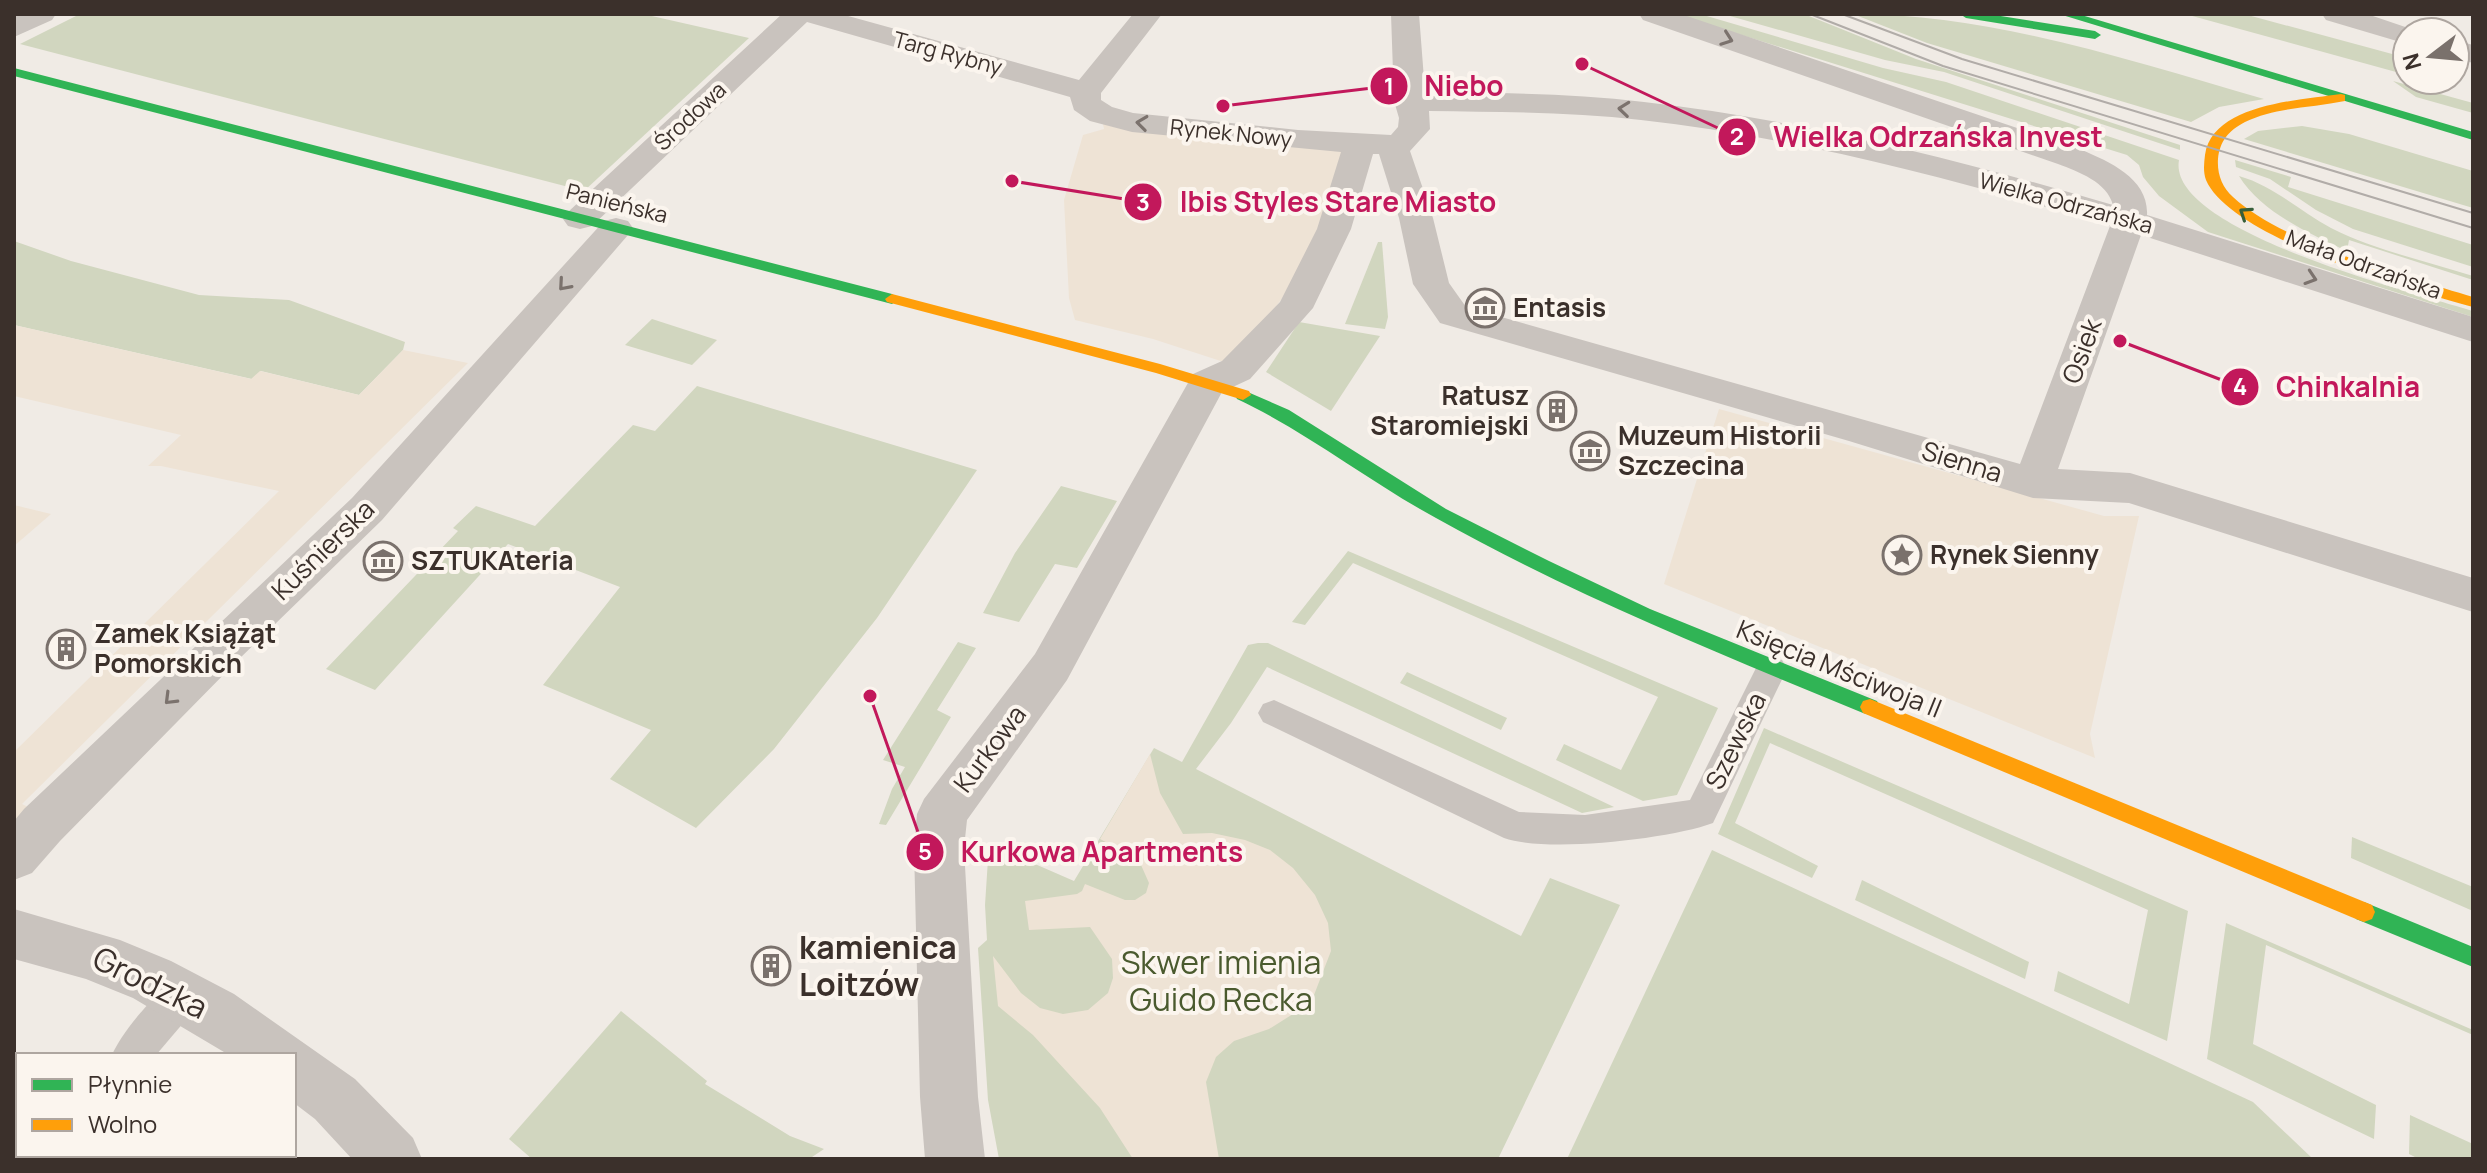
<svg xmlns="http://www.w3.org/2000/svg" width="2487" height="1173" font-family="Manrope,sans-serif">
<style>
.green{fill:#d1d6bf}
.plaza{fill:#eee3d5}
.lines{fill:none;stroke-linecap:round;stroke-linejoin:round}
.lane{fill:#c9c3be;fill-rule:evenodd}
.street{fill:#c9c3be;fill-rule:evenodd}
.fast{fill:#30b455;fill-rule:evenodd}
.slow{fill:#ff9f0a;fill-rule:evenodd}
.tram{stroke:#b1aca8;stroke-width:2}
.oneway{stroke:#7b726d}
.oneway2{stroke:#375e3a}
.labels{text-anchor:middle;stroke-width:8;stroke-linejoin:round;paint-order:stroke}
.far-street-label{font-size:22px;fill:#3b302b;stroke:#fbf5ee}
.poi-label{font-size:26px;font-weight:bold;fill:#3b302b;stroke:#fbf5ee;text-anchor:start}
.street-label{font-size:26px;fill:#3b302b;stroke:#fbf5ee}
.near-poi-label{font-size:32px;font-weight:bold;fill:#3b302b;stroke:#fbf5ee;text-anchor:start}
.near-park-label{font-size:32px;fill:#4a5a2e;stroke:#fbf5ee}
.near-street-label{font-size:32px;fill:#3b302b;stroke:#fbf5ee}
.leader{fill:none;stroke:#c2185b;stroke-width:3}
.callout-dot{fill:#c2185b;stroke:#fbf5ee;stroke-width:3}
.mark-label{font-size:24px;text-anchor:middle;font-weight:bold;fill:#fff}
.callout-label{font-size:28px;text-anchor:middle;font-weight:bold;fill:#c2185b;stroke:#fbf5ee;stroke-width:8;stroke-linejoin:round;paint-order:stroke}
</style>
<rect width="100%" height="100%" fill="#f0ebe5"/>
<g class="green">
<path d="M80 14H643L749 38 584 191 20 44Z"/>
<path d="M1674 14H1700L1883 68 1946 82 2179 160C2166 231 2419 294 2473 311V317L2208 232 2159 196 2143 177 2139 165 2127 155Z"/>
<path d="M1723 14H1804L1916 59 2180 145V150L1944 72 1885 60Z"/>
<path d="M1853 14C1993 14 2131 61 2264 99L2219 107 2191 122 1927 43Z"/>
<path d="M2185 14H2244L2407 58V75Z"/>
<path d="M2393 81 2473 103V113L2416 97Z"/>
<path d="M2302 126 2349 134 2473 171V208L2244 139 2258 131Z"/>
<path d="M2235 160 2291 177 2288 187 2473 245V267L2353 229 2316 210 2270 179 2236 167Z"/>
<path d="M2239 176C2274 186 2299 211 2331 228 2374 250 2426 261 2473 276V280L2349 240 2347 251C2310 234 2261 212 2239 176Z"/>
<path d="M14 241 71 261 199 295 289 300 405 342 403 350 359 395 261 371 252 379 14 325Z"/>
<path d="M1378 242H1382L1388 317 1385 329 1345 324Z"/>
<path d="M652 319 717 340 692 365 625 345Z"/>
<path d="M1299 322 1380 336 1331 411 1266 372Z"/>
<path d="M697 386 977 470 877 618 774 749 696 828 610 779 651 730 543 685 620 587 508 544 375 690 326 669 458 531 453 528 476 506 535 526 633 425 655 431Z"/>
<path d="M1061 486 1117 501 1077 568 1055 564 1019 622 983 613 1015 553Z"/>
<path d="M1348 551 1718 708 1677 795 1643 801 1556 760 1564 744 1621 770 1658 697 1353 563 1305 625 1292 622Z"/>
<path d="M958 642 976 648 937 710 951 717 886 825 879 824 892 789 905 767 883 760Z"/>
<path d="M1258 643H1268L1614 807 1582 813 1267 667 1231 723 1196 769 1521 936 1550 878 1620 905 1498 1159H999L988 1100 978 948 987 940 985 905 989 844 1074 881 1154 748 1182 762 1248 645Z"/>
<path d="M1407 672 1507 718 1501 730 1400 683Z"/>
<path d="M1764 728 2188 911 2167 1041 2054 991 2058 971 2129 1004 2148 910 1770 743 1735 823 1818 866 1812 878 1718 834Z"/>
<path d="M2352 837 2473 887V911L2351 858Z"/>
<path d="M1712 850 2253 1102 2313 1159H1567Z"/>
<path d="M1862 880 2029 962 2025 979 1855 900Z"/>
<path d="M2226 923 2473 1030V1035L2266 945 2253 1044 2376 1105 2374 1139 2207 1059Z"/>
<path d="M621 1011 707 1081 705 1084 790 1136 824 1149 809 1159H532L509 1139Z"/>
<path d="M2410 1115 2473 1144V1159H2419L2409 1154Z"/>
</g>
<g class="plaza">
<path d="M1103 124 1347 150 1309 262 1233 365 1153 339 1075 320 1069 298 1064 200 1083 135 1104 129Z"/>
<path d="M14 325 251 379 260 371 359 395 403 350 468 363 22 804 28 807 14 821V752L279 491 161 466H148L181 435 14 396Z"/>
<path d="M1719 409 2104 516H2139L2090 734 2095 758 1664 584Z"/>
<path d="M14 505 51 514 14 546Z"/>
<path d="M1150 754 1160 793 1183 834 1212 833 1245 840 1270 850 1293 868 1315 895 1328 923 1331 951 1314 995 1293 1014 1269 1029 1234 1041 1216 1057 1206 1082 1219 1159H1133L1100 1108 1033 1035 998 1006 993 956 1021 993 1040 1008 1063 1014 1088 1010 1108 993 1113 978 1112 959 1090 927 1029 930 1025 901 1077 894 1082 891 1085 884 1125 900H1135L1146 893 1149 883 1141 865 1123 851 1100 839Z"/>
</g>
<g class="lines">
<g class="lane">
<path d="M1771 656 1782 660 1787 669 1713 823C1670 839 1547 853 1504 838L1263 722 1258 713 1263 704 1274 700 1519 812 1585 815 1690 800 1760 660Z"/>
<path d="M183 977 196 982 202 995 196 1008 156 1055H112C122 1031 160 986 183 977Z"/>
<path d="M25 1155H67L65 1159H24Z"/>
</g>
<g class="street">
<path d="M19 14H56L52 20 14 37V17Z"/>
<path d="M782 14H841L1079 80 1133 14H1162L1101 93V100L1112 107 1133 113 1298 130 1391 135 1398 127 1399 118 1394 101 1391 14H1419L1425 92C1498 93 1571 93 1644 102 1802 120 1960 160 2113 205 2107 182 2079 172 2058 164L1643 20 1639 14H1681L2082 150C2110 162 2149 179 2147 215L2473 317V342L2141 235 2058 469 2130 473 2473 578V612L2129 503 2033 498 1849 441 1440 323 1413 284 1399 218 1379 154H1373L1351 229 1313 308 1250 379 1222 392 1067 680 967 820 964 848 978 1097 985 1159H925L920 1097 914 848 917 814 924 799 1035 654 1193 374 1222 361 1280 302 1317 229 1341 152 1132 132 1090 121 1074 110 1070 97 807 22 592 226 580 229 568 226 563 219 568 212ZM1429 111C1500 112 1571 112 1641 120 1800 138 1958 180 2110 226L2020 464 1466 307 1449 283 1433 218 1410 151 1430 129Z"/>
<path d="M2322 14H2367L2420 32H2407V44L2326 20Z"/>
<path d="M2455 40 2473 45V63L2455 58Z"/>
<path d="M616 218 628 221 633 228 628 235 382 520 236 662 60 841 32 873 14 880V821L24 809 352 498 604 221Z"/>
<path d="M14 909 120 940 171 961 234 994 355 1079 413 1138 422 1159H352L315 1119 294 1103V1055H229L133 998 86 979 14 959Z"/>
</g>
<g class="fast">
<path d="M1960 14H1988L2095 31 2101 35 2095 39 1966 18Z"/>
<path d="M2059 14H2078L2473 132V140Z"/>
<path d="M14 68 892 294 899 299 892 304 14 76Z"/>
<path d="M1243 390 1289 410 1446 509 1549 561 1650 609 1877 701 1880 707 1877 713 1870 715 1863 713C1718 653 1573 595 1436 518 1368 481 1307 432 1237 399L1235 395Z"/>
<path d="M2364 902 2473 947V967L2356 919 2353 912 2356 905Z"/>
</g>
<g class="slow">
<path d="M2341 94 2345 95V101C2312 108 2276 107 2245 122 2228 131 2220 141 2218 159 2217 174 2222 187 2233 197 2282 243 2407 277 2473 297V307C2413 291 2231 238 2206 180 2203 172 2204 163 2205 155 2212 104 2300 100 2341 94Z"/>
<path d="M892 294 1160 364 1249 391 1251 395 1243 400 1156 373 887 302 885 299Z"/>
<path d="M1870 699 2372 905 2375 912 2372 919 2364 922 2356 919 1863 713 1860 707 1863 701Z"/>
</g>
<g class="tram">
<path d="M1810 14 1943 66 2473 228"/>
<path d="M1842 14 1962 59 2473 213"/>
</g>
</g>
<defs><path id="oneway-chevron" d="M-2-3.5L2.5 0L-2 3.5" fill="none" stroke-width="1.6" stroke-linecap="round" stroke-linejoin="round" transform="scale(2)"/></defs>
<g class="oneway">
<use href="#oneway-chevron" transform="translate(1727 39) rotate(20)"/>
<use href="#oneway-chevron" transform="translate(1624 109) rotate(-174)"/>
<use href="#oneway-chevron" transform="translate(1142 123) rotate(-173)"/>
<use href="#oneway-chevron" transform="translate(2311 278) rotate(18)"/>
<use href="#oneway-chevron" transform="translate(564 285) rotate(131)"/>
<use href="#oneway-chevron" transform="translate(170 699) rotate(135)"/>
</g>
<use class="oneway2" href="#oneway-chevron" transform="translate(2245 213) rotate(-146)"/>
<defs>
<symbol id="museum-ring" viewBox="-11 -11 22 22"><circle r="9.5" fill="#fbf5ee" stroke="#7a716c" stroke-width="1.5"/><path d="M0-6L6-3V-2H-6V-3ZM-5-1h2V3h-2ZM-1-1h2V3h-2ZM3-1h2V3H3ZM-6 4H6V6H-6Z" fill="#7a716c"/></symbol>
<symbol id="building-ring" viewBox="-11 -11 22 22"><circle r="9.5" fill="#fbf5ee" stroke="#7a716c" stroke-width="1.5"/><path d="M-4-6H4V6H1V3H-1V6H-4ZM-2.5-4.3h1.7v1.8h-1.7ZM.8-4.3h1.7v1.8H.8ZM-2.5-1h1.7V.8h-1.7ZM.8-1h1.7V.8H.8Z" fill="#7a716c"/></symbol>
<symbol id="sight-ring" viewBox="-11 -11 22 22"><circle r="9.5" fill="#fbf5ee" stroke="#7a716c" stroke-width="1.5"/><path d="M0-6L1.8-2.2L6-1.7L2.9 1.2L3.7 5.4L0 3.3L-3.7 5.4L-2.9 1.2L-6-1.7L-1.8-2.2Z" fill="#7a716c"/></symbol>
</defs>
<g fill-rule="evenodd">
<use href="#museum-ring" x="1463" y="286" width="44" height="44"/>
<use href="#building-ring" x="1535" y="389" width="44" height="44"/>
<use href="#museum-ring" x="1568" y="429" width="44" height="44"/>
<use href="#sight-ring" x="1880" y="533" width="44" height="44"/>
<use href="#museum-ring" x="361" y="539" width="44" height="44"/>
<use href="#building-ring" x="44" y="627" width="44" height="44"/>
<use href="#building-ring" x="749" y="944" width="44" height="44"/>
</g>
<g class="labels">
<g class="far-street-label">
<text transform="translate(948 53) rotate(15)" y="8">Targ Rybny</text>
<text transform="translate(690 116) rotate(-43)" y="8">Środowa</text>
<text transform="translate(1231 133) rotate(6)" y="8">Rynek Nowy</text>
<text transform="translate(617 203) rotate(14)" y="8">Panieńska</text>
<text transform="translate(2066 203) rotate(15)" y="8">Wielka Odrzańska</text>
<text transform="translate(2364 264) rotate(20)" y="8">Mała Odrzańska</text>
</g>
<g class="poi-label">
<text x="1513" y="317">Entasis</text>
<text x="1529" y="405" text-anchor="end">Ratusz<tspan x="1529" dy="30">Staromiejski</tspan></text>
<text x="1618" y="445">Muzeum Historii<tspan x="1618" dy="30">Szczecina</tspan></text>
<text x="1930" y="564">Rynek Sienny</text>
<text x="411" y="570">SZTUKAteria</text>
<text x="94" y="643">Zamek Książąt<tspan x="94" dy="30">Pomorskich</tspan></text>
</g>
<g class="street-label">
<text transform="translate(2082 351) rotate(-70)" y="9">Osiek</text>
<text transform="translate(1962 462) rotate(17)" y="9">Sienna</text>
<text transform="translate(323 550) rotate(-44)" y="9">Kuśnierska</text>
<text transform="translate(1839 669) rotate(22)" y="9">Księcia Mściwoja II</text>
<text transform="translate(1736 741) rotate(-64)" y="9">Szewska</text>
<text transform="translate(990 749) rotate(-53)" y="9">Kurkowa</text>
</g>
<g class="near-poi-label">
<text x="799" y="959">kamienica<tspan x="799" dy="37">Loitzów</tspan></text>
</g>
<g class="near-park-label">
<text x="1221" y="974">Skwer imienia<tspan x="1221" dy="37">Guido Recka</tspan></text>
</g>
<g class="near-street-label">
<text transform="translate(150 983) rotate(26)" y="11">Grodzka</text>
</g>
</g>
<path class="leader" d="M1223 106L1389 86M1582 64L1737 137M1012 181L1143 202M2120 341L2240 387M870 696L925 852"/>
<g class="callout-dot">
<circle cx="1223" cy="106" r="8"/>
<circle cx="1582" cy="64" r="8"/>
<circle cx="1012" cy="181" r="8"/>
<circle cx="2120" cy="341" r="8"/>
<circle cx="870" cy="696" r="8"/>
<circle cx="1389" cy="86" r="20"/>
<circle cx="1737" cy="137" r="20"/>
<circle cx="1143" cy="202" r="20"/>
<circle cx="2240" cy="387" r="20"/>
<circle cx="925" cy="852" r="20"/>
</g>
<g class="mark-label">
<text x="1389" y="95">1</text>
<text x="1737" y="145">2</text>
<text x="1143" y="211">3</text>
<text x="2240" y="395">4</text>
<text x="925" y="860">5</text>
</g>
<g class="callout-label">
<text x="1464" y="96">Niebo</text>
<text x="1938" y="147">Wielka Odrzańska Invest</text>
<text x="1338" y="212">Ibis Styles Stare Miasto</text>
<text x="2348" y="397">Chinkalnia</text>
<text x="1102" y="862">Kurkowa Apartments</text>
</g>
<rect width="2487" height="1173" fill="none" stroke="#3b302b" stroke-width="32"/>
<rect x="16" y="1053" width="280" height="104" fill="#fbf5ee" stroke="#aea6a0" stroke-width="2"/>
<rect x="32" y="1079" width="40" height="12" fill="#30b455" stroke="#aea6a0" stroke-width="2"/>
<text x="88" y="1093" font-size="24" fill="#3b302b">Płynnie</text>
<rect x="32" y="1119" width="40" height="12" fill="#ff9f0a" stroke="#aea6a0" stroke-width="2"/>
<text x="88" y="1133" font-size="24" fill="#3b302b">Wolno</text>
<g transform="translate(2431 56) rotate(254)"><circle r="38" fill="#fbf5ee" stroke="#aea6a0" stroke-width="2"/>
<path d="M0-6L14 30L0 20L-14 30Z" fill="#7a716c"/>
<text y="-12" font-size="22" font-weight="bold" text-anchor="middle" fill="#3b302b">N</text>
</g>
</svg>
